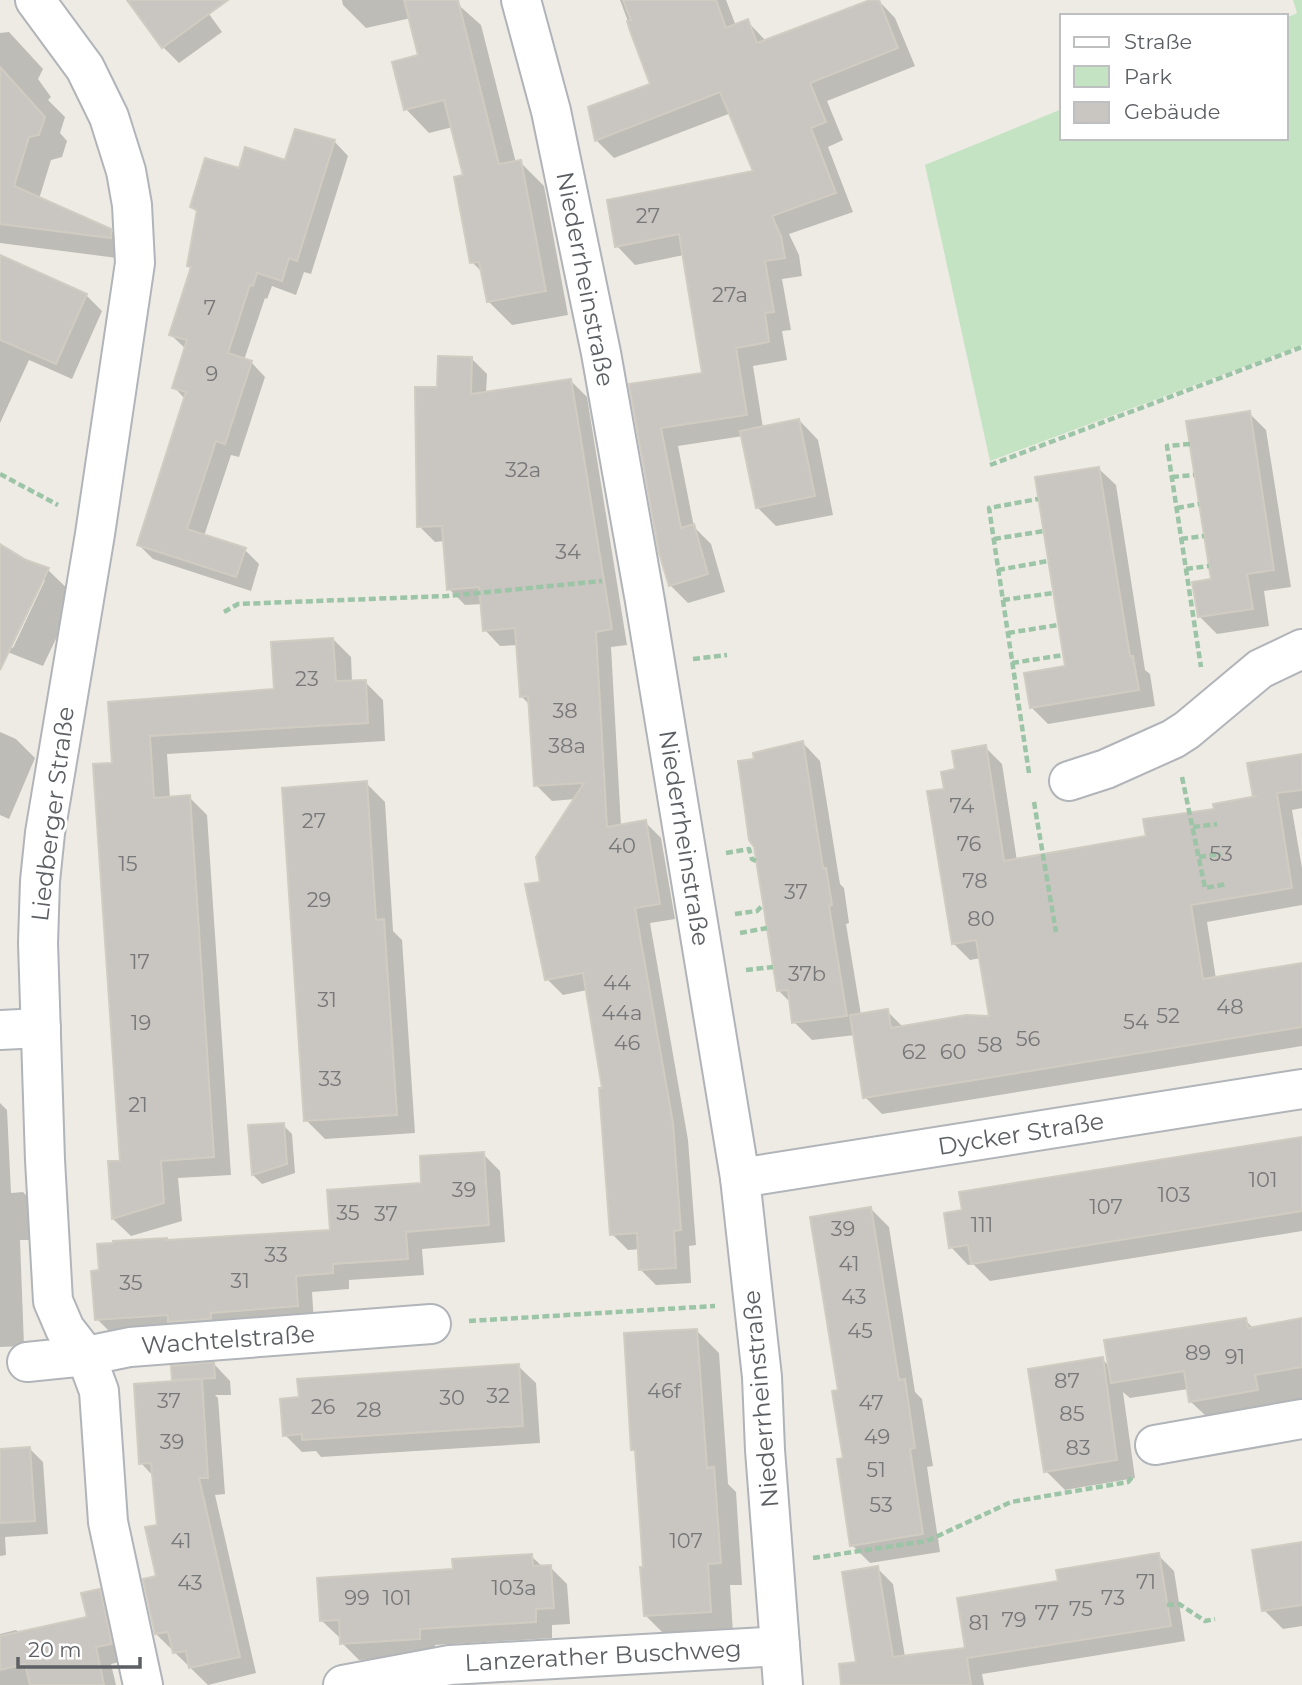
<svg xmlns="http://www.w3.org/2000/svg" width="1302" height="1685" font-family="Montserrat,sans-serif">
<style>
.green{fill:#c3e3c2}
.shadow{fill:#0003;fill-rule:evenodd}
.building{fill:#c9c5c0;stroke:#d1ccc2;stroke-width:2}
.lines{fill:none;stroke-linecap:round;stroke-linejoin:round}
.street-casing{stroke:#b1b4b8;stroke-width:42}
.secondary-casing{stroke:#b0b3b8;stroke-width:42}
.path{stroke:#9cc4a6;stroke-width:4.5;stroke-dasharray:7 3.5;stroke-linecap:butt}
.street{stroke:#fff;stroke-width:38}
.secondary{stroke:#fff;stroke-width:38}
.labels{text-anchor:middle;stroke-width:6;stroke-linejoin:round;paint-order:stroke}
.number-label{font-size:21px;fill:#77787a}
.street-label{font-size:24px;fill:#5c5f63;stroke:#fff}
</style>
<rect width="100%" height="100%" fill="#edebe4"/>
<path class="green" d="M1293 0H1302V345L990 461 925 165 1062 109V138H1286V18L1297 13Z"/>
<g class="shadow">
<path d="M130 0H199L222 32 179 63 163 47Z"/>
<path d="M342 0H453L481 25 516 163 520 162 544 186 568 315 512 325 488 301 483 273 472 262 465 177 453 127 429 133 406 109 420 57 411 18 366 28 343 5Z"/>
<path d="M620 0H726L736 26 747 21 766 41 878 0 895 18 915 66 827 101 843 140 828 147 853 212 789 234 799 255 802 276 782 279 791 330 782 331 787 360 753 366 763 428 799 420 818 440 833 515 776 526 757 507 743 436 678 446 694 527 711 544 725 592 688 603 670 585 631 386 704 374 684 255 635 265 617 246 755 173 731 113 614 158 596 140 652 85Z"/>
<path d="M9 32 43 69 38 79 51 97 48 100 65 117 60 133 67 141 62 157 51 160 39 199 110 230 133 253V260L0 243V33Z"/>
<path d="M334 141 348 156 311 274 304 272 296 295 272 286 267 299 265 298 244 360 251 362 265 377 239 457 231 455 204 536 245 550 259 564 251 591 153 559 139 545 185 399 174 387 186 349 171 335 192 269 189 265 198 213 192 207 240 170 287 162Z"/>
<path d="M0 257 86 295 102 311 72 379 29 360 0 423Z"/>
<path d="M471 358 487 374 486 393 571 381 587 397 627 645 611 647 621 826 645 822 661 838 675 919 650 923 688 1140 696 1245 689 1246 691 1283 656 1285 641 1270 640 1249 628 1250 612 1234 604 1090 587 990 563 995 547 979 542 883 575 799 552 801 536 785 530 705 521 696 518 645 500 646 485 630 482 604 465 605 449 589 445 541 435 542 419 526 439 389Z"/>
<path d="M1249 413 1266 430 1291 587 1264 591 1269 626 1217 634 1200 617 1213 581Z"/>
<path d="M1099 469 1116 485 1145 670 1150 674 1155 706 1048 724 1031 707 1067 668Z"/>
<path d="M0 557 48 570 76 597 43 666 0 649ZM41 580H45L13 648 10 646Z"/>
<path d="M333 639 351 657 352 682H365L383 700 385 741 167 754 170 798 189 797 207 815 231 1175 178 1178 182 1221 131 1236 113 1219 122 1162 113 765 110 703 276 691Z"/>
<path d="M0 732 16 739 35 758 9 819 0 815Z"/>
<path d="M803 743 820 761 840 884 844 888 849 923 846 924 861 1015 887 1011 903 1027 991 1018 981 958 970 960 953 943 946 791 957 770 985 747 1002 764 1017 861 1148 838 1216 810 1257 798 1302 755V808L1292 810 1302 868V905L1207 922 1216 979 1302 964V1046L882 1114 865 1097 855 1035 812 1040 794 1022 791 1003 778 990 756 760Z"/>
<path d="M366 783 385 802 393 931 402 940 415 1133 325 1139 306 1120Z"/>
<path d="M0 1103 7 1110 11 1193 23 1192 36 1206 38 1240H20L24 1346 0 1347Z"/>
<path d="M283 1125 292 1134 295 1173 262 1184 253 1175 250 1127Z"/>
<path d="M1302 1138V1231L990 1281 973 1264 968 1265 951 1247Z"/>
<path d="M483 1154 500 1171 505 1242 422 1249 424 1275 349 1280V1289L312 1292 314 1323 114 1336 97 1319 332 1232Z"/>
<path d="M871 1209 889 1227 915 1392 922 1399 933 1466 927 1467 940 1552 870 1563 852 1545 840 1392Z"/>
<path d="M1245 1320 1253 1328 1302 1320V1402L1207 1417 1190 1401 1188 1389 1130 1398 1123 1392 1135 1478 1065 1490 1046 1471 1102 1359 1110 1367Z"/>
<path d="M697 1331 719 1353 728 1484 736 1492 742 1585H730L733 1634 668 1638 645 1615V1568L637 1454 633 1449Z"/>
<path d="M214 1364 230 1381 231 1395H215L218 1398 225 1494 215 1495 256 1673 208 1685 156 1634 158 1526 154 1477 141 1463 177 1382 174 1379Z"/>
<path d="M518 1366 536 1383 540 1443 321 1457 316 1451 302 1452 285 1435Z"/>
<path d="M29 1448 43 1462 48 1534 5 1537 6 1555 0 1556V1450Z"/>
<path d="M1302 1544V1626L1283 1629 1264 1610Z"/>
<path d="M1158 1555 1174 1571 1185 1641 982 1674 984 1685H862L877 1568 893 1584 905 1657 967 1649 1060 1582Z"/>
<path d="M531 1556 543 1567H550L567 1584 570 1624 552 1625V1638L435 1645 436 1655 359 1660 342 1643 341 1637H339L322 1621 454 1571Z"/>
<path d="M99 1591 116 1608 128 1660 111 1664 116 1685H0V1634L16 1630 20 1633 89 1618Z"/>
</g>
<g class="building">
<path d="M127 0H228L162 48Z"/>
<path d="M404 0H458L499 164 521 160 546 291 487 302 479 262 470 263 454 177 463 175 444 100 404 110 392 62 418 55Z"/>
<path d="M623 0H716L726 28 748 19 757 43 870 0H879L898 48 810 83 826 122 811 128 836 193 772 216 781 236 785 258 765 261 774 312 765 313 769 342 736 348 747 415 661 428 681 528 694 524 708 574 669 586 659 553 629 384 702 373 679 234 615 247 607 200 753 171 720 92 595 141 588 107 650 84 630 31 627 21 631 20Z"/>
<path d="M0 67 45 117 39 135 29 137 14 186 111 229V238L0 224Z"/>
<path d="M295 129 335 140 297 261 289 258 282 281 257 273 253 286 250 285 228 353 252 361 225 444 216 441 187 529 246 548 236 577 137 545 186 392 172 388 187 340 169 335 191 267 187 266 197 210 190 207 205 158 239 168 245 147 285 160Z"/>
<path d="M0 255 87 294 56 364 0 340Z"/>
<path d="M438 356 472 357 471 394 571 379 612 629 596 632 607 827 646 820 660 904 635 908 673 1123 681 1230 674 1231 676 1268 639 1270 637 1233 610 1235 599 1088H602L583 973 545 980 525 884 540 882 536 857 584 783 534 786 528 696 520 697 515 628 483 631 479 587 447 590 442 526 417 527 415 387H437Z"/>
<path d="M1250 411 1274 570 1247 574 1253 609 1198 617 1192 582 1211 579 1186 421Z"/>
<path d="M799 419 815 496 756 508 740 431Z"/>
<path d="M1099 467 1130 656H1133L1139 690 1030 708 1024 673 1065 666 1035 477Z"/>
<path d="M0 544 26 560 49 568 0 670Z"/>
<path d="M333 638 336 681 366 680 368 723 150 736 154 798 190 795 214 1157 161 1161 164 1203 112 1219 108 1161H120L93 764 112 763 108 702 274 689 271 642Z"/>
<path d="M803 741 823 868H826L832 905 829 906 847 1016 792 1023 788 990 777 991 754 847 749 840 738 761 754 759 753 753Z"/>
<path d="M986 745 1004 861 1146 836 1143 819 1214 809 1213 804 1257 796 1253 797 1247 763 1302 754V790L1277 793 1292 888 1191 905 1203 979 1302 963V1027L863 1098 850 1015 888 1009 891 1028 966 1015 989 1016 976 940 952 944 927 791 944 789 941 772 955 769 952 751Z"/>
<path d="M367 781 376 920 384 919 397 1115 304 1121 282 788Z"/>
<path d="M284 1123 287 1164 252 1175 248 1125Z"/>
<path d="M1302 1137V1211L971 1264 968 1245 949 1248 944 1213 962 1210 959 1192Z"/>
<path d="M484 1152 489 1225 406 1232 408 1259 333 1264V1273L296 1276 298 1306 211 1313V1319L168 1322V1315L95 1320 91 1271 99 1270 97 1244 113 1243V1241L167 1238V1240L330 1230 327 1190 421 1183 420 1156Z"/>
<path d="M871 1207 899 1380 905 1379 915 1448 910 1449 923 1534 850 1546 837 1459 843 1458 832 1391 838 1390 810 1217Z"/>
<path d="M1246 1318 1248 1328 1302 1318V1367L1255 1375 1258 1390 1189 1402 1184 1371 1111 1383 1104 1340Z"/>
<path d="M697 1329 707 1468 714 1467 721 1563 708 1564 711 1612 644 1616 640 1567H643L635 1450H631L624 1333Z"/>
<path d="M1103 1357 1117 1460 1044 1472 1028 1369Z"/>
<path d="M214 1362 215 1378 172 1380 171 1366Z"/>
<path d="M519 1364 523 1426 302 1440V1434L283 1436 280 1399 299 1397 297 1379Z"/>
<path d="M202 1379 208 1478H199L240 1657 189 1668 186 1651 173 1653 168 1632 155 1634 143 1579 156 1576 145 1527 157 1525 151 1463 139 1464 134 1384Z"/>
<path d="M30 1447 35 1521 0 1523V1449Z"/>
<path d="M1302 1542V1605L1262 1611 1252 1550Z"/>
<path d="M1159 1553 1171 1626 967 1658 971 1685H841L839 1664 856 1662 842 1572 878 1566 893 1657 965 1648 957 1598 1058 1581 1056 1570Z"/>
<path d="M532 1554 533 1566 551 1565 554 1608 536 1609V1622L420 1629V1639L340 1644 339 1620 320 1621 317 1578 453 1569 452 1559Z"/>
<path d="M100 1589 112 1644 96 1647 104 1685H30L25 1664 0 1670V1636L87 1617 81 1593Z"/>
</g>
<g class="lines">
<defs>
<g id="street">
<path d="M35 0 85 68 109 117 126 171 132 205 135 263 95 534 45 833 40 881 38 943 45 1160 53 1301 65 1329 86 1356 99 1391 108 1522 143 1685"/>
<path d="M1069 781 1106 769 1173 739 1187 730 1260 669 1302 649"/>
<path d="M0 1030 41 1028"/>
<path d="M740 1178 1302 1089"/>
<path d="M27 1362 86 1356 130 1347 431 1324"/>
<path d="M1155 1445 1302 1419"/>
<path d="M343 1685 450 1665 780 1646"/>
</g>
<path id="secondary" d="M521 0 551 111 601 353 645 601 740 1178 762 1377 765 1450 783 1685"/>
</defs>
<use href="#street" class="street-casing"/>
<use href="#secondary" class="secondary-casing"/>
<g class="path">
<path d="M1190 444 1167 446 1201 667"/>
<path d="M990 465 1302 347"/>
<path d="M0 474 58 505"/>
<path d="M1172 477 1194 475"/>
<path d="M1177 508 1199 504"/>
<path d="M994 539 1044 531"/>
<path d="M1181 539 1204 536"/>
<path d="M1186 569 1209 566"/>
<path d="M998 570 1048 561"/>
<path d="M1003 600 1053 593"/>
<path d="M224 612 238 604 447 596 602 581"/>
<path d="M1008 633 1058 625"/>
<path d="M693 659 727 655"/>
<path d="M1012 663 1063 655"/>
<path d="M1029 773 989 508 1038 499"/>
<path d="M1182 777 1205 888 1227 884"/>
<path d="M1034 802 1056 932"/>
<path d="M1193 827 1217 824"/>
<path d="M726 853 749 849 752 859 756 861"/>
<path d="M1199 857 1221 854"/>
<path d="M735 914 757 911 763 905"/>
<path d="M740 933 767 928"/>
<path d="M746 970 773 967"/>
<path d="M469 1321 715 1306"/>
<path d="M813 1558 927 1541 1011 1502 1128 1482 1133 1476"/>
<path d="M1167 1605 1179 1604 1205 1621 1215 1619"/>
</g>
<use href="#street" class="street"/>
<use href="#secondary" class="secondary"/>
</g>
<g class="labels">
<g class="number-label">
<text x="648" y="223">27</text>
<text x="730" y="302">27a</text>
<text x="210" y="315">7</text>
<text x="212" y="381">9</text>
<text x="523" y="477">32a</text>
<text x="568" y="559">34</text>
<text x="307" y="686">23</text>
<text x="565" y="718">38</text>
<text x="567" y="753">38a</text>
<text x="962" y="813">74</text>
<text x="314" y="828">27</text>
<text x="969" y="851">76</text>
<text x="622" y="853">40</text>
<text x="1221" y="861">53</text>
<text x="128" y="871">15</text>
<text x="975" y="888">78</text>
<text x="796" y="899">37</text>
<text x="319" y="907">29</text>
<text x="981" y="926">80</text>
<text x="140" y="969">17</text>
<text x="807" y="981">37b</text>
<text x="617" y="990">44</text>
<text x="327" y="1007">31</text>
<text x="1230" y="1014">48</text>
<text x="622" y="1020">44a</text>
<text x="1168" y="1023">52</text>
<text x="1136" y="1029">54</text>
<text x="141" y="1030">19</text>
<text x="1028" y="1046">56</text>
<text x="627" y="1050">46</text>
<text x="990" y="1052">58</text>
<text x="914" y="1059">62</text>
<text x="953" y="1059">60</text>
<text x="330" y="1086">33</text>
<text x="138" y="1112">21</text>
<text x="1263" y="1187">101</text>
<text x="464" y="1197">39</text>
<text x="1174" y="1202">103</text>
<text x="1106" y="1214">107</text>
<text x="348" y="1220">35</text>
<text x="386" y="1221">37</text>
<text x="982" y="1232">111</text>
<text x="843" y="1236">39</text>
<text x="276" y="1262">33</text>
<text x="849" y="1271">41</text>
<text x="240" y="1288">31</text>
<text x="131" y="1290">35</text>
<text x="854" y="1304">43</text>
<text x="860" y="1338">45</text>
<text x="1198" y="1360">89</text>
<text x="1235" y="1364">91</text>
<text x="1067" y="1388">87</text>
<text x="664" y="1398">46f</text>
<text x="498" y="1403">32</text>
<text x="452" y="1405">30</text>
<text x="169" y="1408">37</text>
<text x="871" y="1410">47</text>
<text x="323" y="1414">26</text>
<text x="369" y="1417">28</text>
<text x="1072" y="1421">85</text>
<text x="877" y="1444">49</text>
<text x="172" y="1449">39</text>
<text x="1078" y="1455">83</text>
<text x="876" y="1477">51</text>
<text x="881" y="1512">53</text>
<text x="181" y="1548">41</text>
<text x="686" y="1548">107</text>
<text x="1146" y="1589">71</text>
<text x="190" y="1590">43</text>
<text x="514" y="1595">103a</text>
<text x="357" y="1605">99</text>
<text x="397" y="1605">101</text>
<text x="1113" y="1605">73</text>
<text x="1081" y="1616">75</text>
<text x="1047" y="1620">77</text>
<text x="1014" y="1627">79</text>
<text x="979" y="1630">81</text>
</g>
<g class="street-label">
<text transform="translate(585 279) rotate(79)" y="8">Niederrheinstraße</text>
<text transform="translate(53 814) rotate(-83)" y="8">Liedberger Straße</text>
<text transform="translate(684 838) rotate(81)" y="8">Niederrheinstraße</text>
<text transform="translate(1021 1134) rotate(-9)" y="8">Dycker Straße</text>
<text transform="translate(228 1340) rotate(-4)" y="8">Wachtelstraße</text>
<text transform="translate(761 1399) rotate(-95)" y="8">Niederrheinstraße</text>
<text transform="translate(603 1656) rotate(-3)" y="8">Lanzerather Buschweg</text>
</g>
</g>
<rect x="1060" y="14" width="228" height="126" fill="#ffffff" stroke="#bebfc1" stroke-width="2"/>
<rect x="1074" y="37" width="35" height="10" fill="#ffffff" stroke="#bebfc1" stroke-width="2"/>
<text x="1124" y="49" font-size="21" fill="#5c5f63">Straße</text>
<rect x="1074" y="66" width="35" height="21" fill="#c3e3c2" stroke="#bebfc1" stroke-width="2"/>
<text x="1124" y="84" font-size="21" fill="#5c5f63">Park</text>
<rect x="1074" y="102" width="35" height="21" fill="#c9c5c0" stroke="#bebfc1" stroke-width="2"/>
<text x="1124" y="119" font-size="21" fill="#5c5f63">Gebäude</text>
<path d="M18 1657v10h122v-10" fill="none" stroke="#5c5f63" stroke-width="3.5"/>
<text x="28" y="1657" font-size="21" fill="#5c5f63" stroke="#ffffff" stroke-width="5" paint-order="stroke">20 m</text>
</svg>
